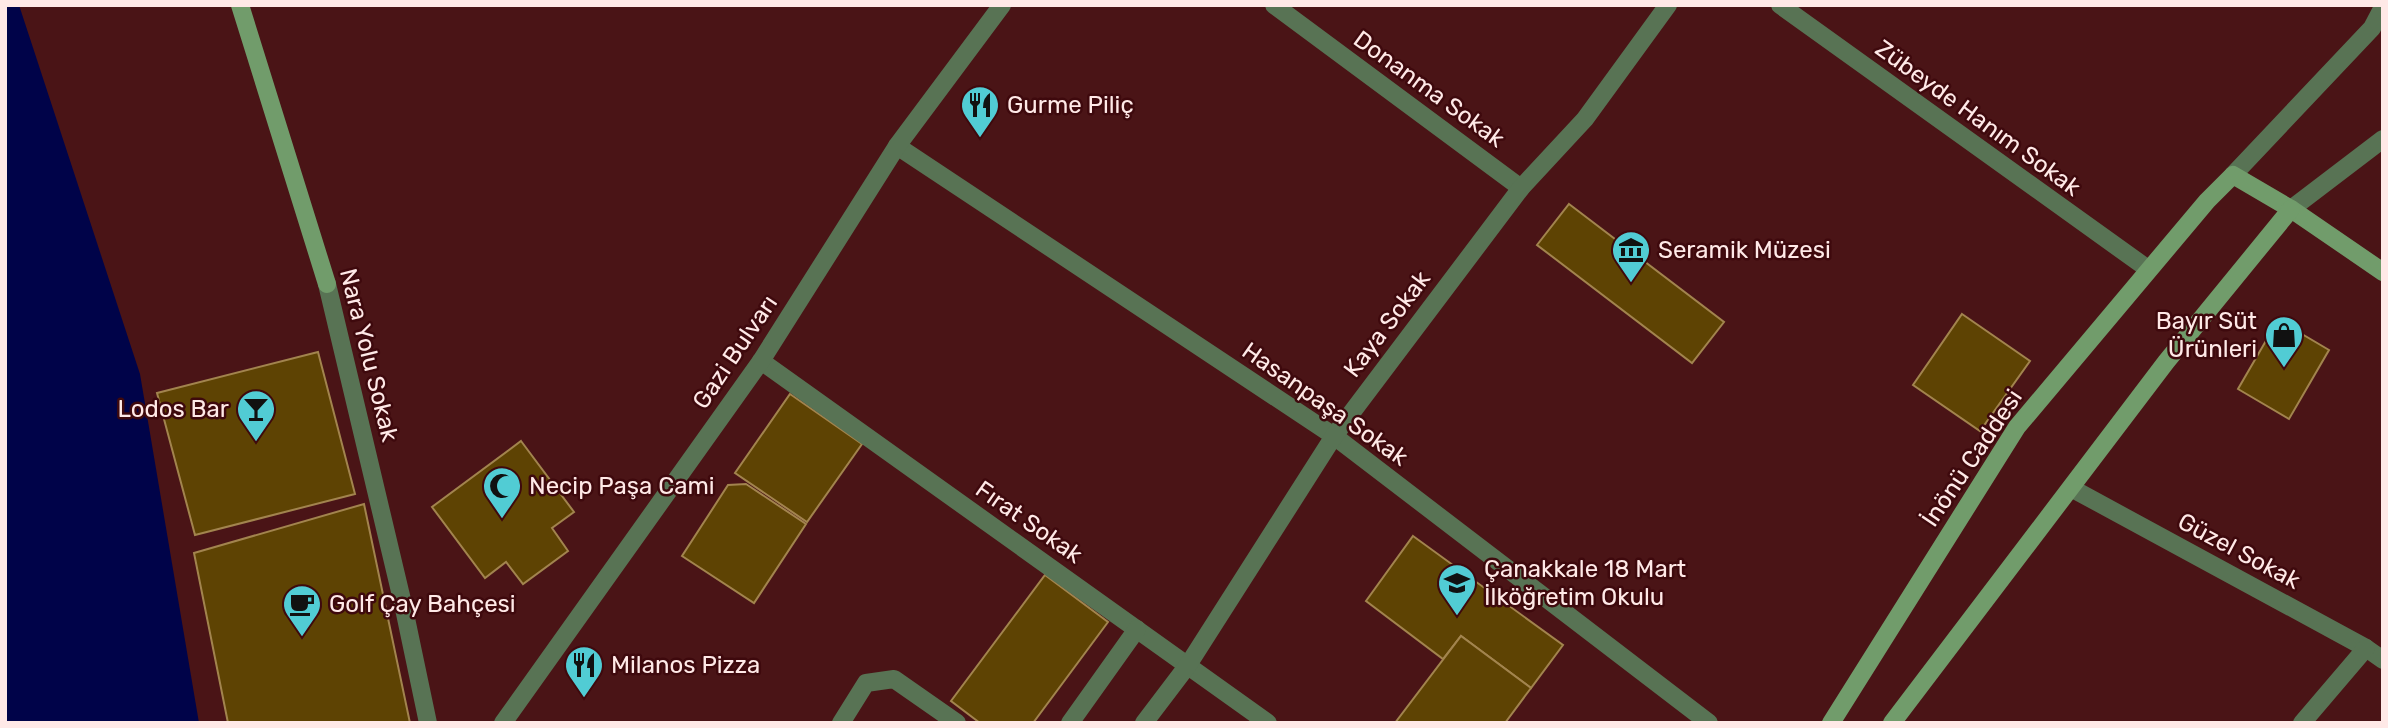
<svg xmlns="http://www.w3.org/2000/svg" width="2388" height="728" font-family="Rubik,sans-serif">
<style>
.water{fill:#000349}
.building{fill:#5e4303;stroke:#a2844e;stroke-width:2}
.lines{fill:none;stroke-linecap:round;stroke-linejoin:round}
.street{stroke:#587354;stroke-width:18}
.secondary{stroke:#719c6b;stroke-width:18}
.labels{text-anchor:middle;stroke-width:5;stroke-linejoin:round;paint-order:stroke}
.street-label{font-size:24px;fill:#ffe9e7;stroke:#3e090d}
.poi-label{font-size:24px;fill:#ffe9e7;stroke:#3e090d;text-anchor:start}
</style>
<rect width="100%" height="100%" fill="#4a1416"/>
<path class="water" d="M5 5H19L140 374 199 723H5Z"/>
<g class="building">
<path d="M1569 204 1724 322 1692 363 1537 245Z"/>
<path d="M1962 314 2030 361 1980 431 1913 385Z"/>
<path d="M2278 320 2329 350 2289 419 2238 389Z"/>
<path d="M318 352 355 494 195 535 157 393Z"/>
<path d="M790 394 862 444 807 522 735 473Z"/>
<path d="M521 441 574 512 552 528 568 551 523 584 506 562 485 578 432 507Z"/>
<path d="M746 484 806 524 754 603 682 556 728 485Z"/>
<path d="M364 504 410 723H228L194 553Z"/>
<path d="M1413 536 1563 645 1531 688 1461 636 1443 659 1366 601Z"/>
<path d="M1045 575 1108 622 1033 723H980L951 701Z"/>
<path d="M1461 636 1531 688 1505 723H1395Z"/>
</g>
<g class="lines">
<g class="street">
<path d="M1274 5 1521 188"/>
<path d="M1780 5 2148 269"/>
<path d="M897 146 1334 436 1709 723"/>
<path d="M2233 175 2372 28 2383 7"/>
<path d="M2291 209 2383 139"/>
<path d="M327 284 403 604 428 723"/>
<path d="M761 361 1268 723"/>
<path d="M2071 488 2366 648 2383 660"/>
<path d="M503 723 761 361 897 146 1002 5"/>
<path d="M841 723 866 683 894 679 957 723"/>
<path d="M1070 723 1137 629"/>
<path d="M1144 723 1188 665 1334 436 1521 188 1585 119 1668 5"/>
<path d="M2302 723 2366 648"/>
</g>
<g class="secondary">
<path d="M240 5 327 284"/>
<path d="M1831 723 2017 427 2207 201 2233 175 2291 209 2383 272"/>
<path d="M1892 723 2166 362 2291 209"/>
</g>
</g>
<defs>
<symbol id="restaurant-pin" viewBox="-11 -11 22 30"><path d="M0 17L-7.5 6A9.5 9.5 0 1 1 7.5 6Z" fill="#51ccd4" stroke="#3e090d"/><path d="M-5-6h1v4h1v-4h1v4h1v-4h1v5L-1.5 .5V6h-2V.5L-5-1ZM5-6V6H3V1.5H1.5Q1.5-4 5-6Z" fill="#111"/></symbol>
<symbol id="museum-pin" viewBox="-11 -11 22 30"><path d="M0 17L-7.5 6A9.5 9.5 0 1 1 7.5 6Z" fill="#51ccd4" stroke="#3e090d"/><path d="M0-6L6-3V-2H-6V-3ZM-5-1h2V3h-2ZM-1-1h2V3h-2ZM3-1h2V3H3ZM-6 4H6V6H-6Z" fill="#111"/></symbol>
<symbol id="shop-pin" viewBox="-11 -11 22 30"><path d="M0 17L-7.5 6A9.5 9.5 0 1 1 7.5 6Z" fill="#51ccd4" stroke="#3e090d"/><path d="M-5-2.5h2.3a2.7 3.5 0 0 1 5.4 0H5L5.5 6h-11ZM-1.5-2.5h3a1.5 2.3 0 0 0-3 0Z" fill="#111"/></symbol>
<symbol id="bar-pin" viewBox="-11 -11 22 30"><path d="M0 17L-7.5 6A9.5 9.5 0 1 1 7.5 6Z" fill="#51ccd4" stroke="#3e090d"/><path d="M-6-5H6L.8 .8V4.5H3.5V6h-7V4.5H-.8V.8Z" fill="#111"/></symbol>
<symbol id="mosque-pin" viewBox="-11 -11 22 30"><path d="M0 17L-7.5 6A9.5 9.5 0 1 1 7.5 6Z" fill="#51ccd4" stroke="#3e090d"/><path d="M3.5-4.9A6 6 0 1 0 3.5 4.9A5 5 0 1 1 3.5-4.9Z" fill="#111"/></symbol>
<symbol id="school-pin" viewBox="-11 -11 22 30"><path d="M0 17L-7.5 6A9.5 9.5 0 1 1 7.5 6Z" fill="#51ccd4" stroke="#3e090d"/><path d="M0-5L7-2L0 1L-7-2ZM-4 1L0 2.5L4 1V4Q0 6-4 4Z" fill="#111"/></symbol>
<symbol id="cafe-pin" viewBox="-11 -11 22 30"><path d="M0 17L-7.5 6A9.5 9.5 0 1 1 7.5 6Z" fill="#51ccd4" stroke="#3e090d"/><path d="M-5.5-4.5H6V0H3Q3 3.5 0 3.5H-2.5Q-5.5 3.5-5.5 0ZM3-3.2v2h1.7v-2ZM-6 4.5H4V6H-6Z" fill="#111"/></symbol>
</defs>
<g fill-rule="evenodd">
<use href="#restaurant-pin" x="958" y="83" width="44" height="60"/>
<use href="#museum-pin" x="1609" y="228" width="44" height="60"/>
<use href="#shop-pin" x="2262" y="313" width="44" height="60"/>
<use href="#bar-pin" x="234" y="387" width="44" height="60"/>
<use href="#mosque-pin" x="480" y="464" width="44" height="60"/>
<use href="#school-pin" x="1435" y="561" width="44" height="60"/>
<use href="#cafe-pin" x="280" y="582" width="44" height="60"/>
<use href="#restaurant-pin" x="562" y="643" width="44" height="60"/>
</g>
<g class="labels">
<g class="street-label">
<text transform="translate(1429 89) rotate(36)" y="8">Donanma Sokak</text>
<text transform="translate(1978 118) rotate(36)" y="8">Zübeyde Hanım Sokak</text>
<text transform="translate(1387 324) rotate(-53)" y="8">Kaya Sokak</text>
<text transform="translate(735 352) rotate(-56)" y="8">Gazi Bulvarı</text>
<text transform="translate(369 355) rotate(76)" y="8">Nara Yolu Sokak</text>
<text transform="translate(1325 404) rotate(35)" y="8">Hasanpaşa Sokak</text>
<text transform="translate(1972 458) rotate(-56)" y="8">İnönü Caddesi</text>
<text transform="translate(1029 522) rotate(35)" y="8">Fırat Sokak</text>
<text transform="translate(2239 551) rotate(28)" y="8">Güzel Sokak</text>
</g>
<g class="poi-label">
<text x="1007" y="113">Gurme Piliç</text>
<text x="1658" y="258">Seramik Müzesi</text>
<text x="2257" y="329" text-anchor="end">Bayır Süt<tspan x="2257" dy="28">Ürünleri</tspan></text>
<text x="229" y="417" text-anchor="end">Lodos Bar</text>
<text x="529" y="494">Necip Paşa Cami</text>
<text x="1484" y="577">Çanakkale 18 Mart<tspan x="1484" dy="28">İlköğretim Okulu</tspan></text>
<text x="329" y="612">Golf Çay Bahçesi</text>
<text x="611" y="673">Milanos Pizza</text>
</g>
</g>
<rect width="2388" height="728" fill="none" stroke="#ffe9e7" stroke-width="14"/>
</svg>
